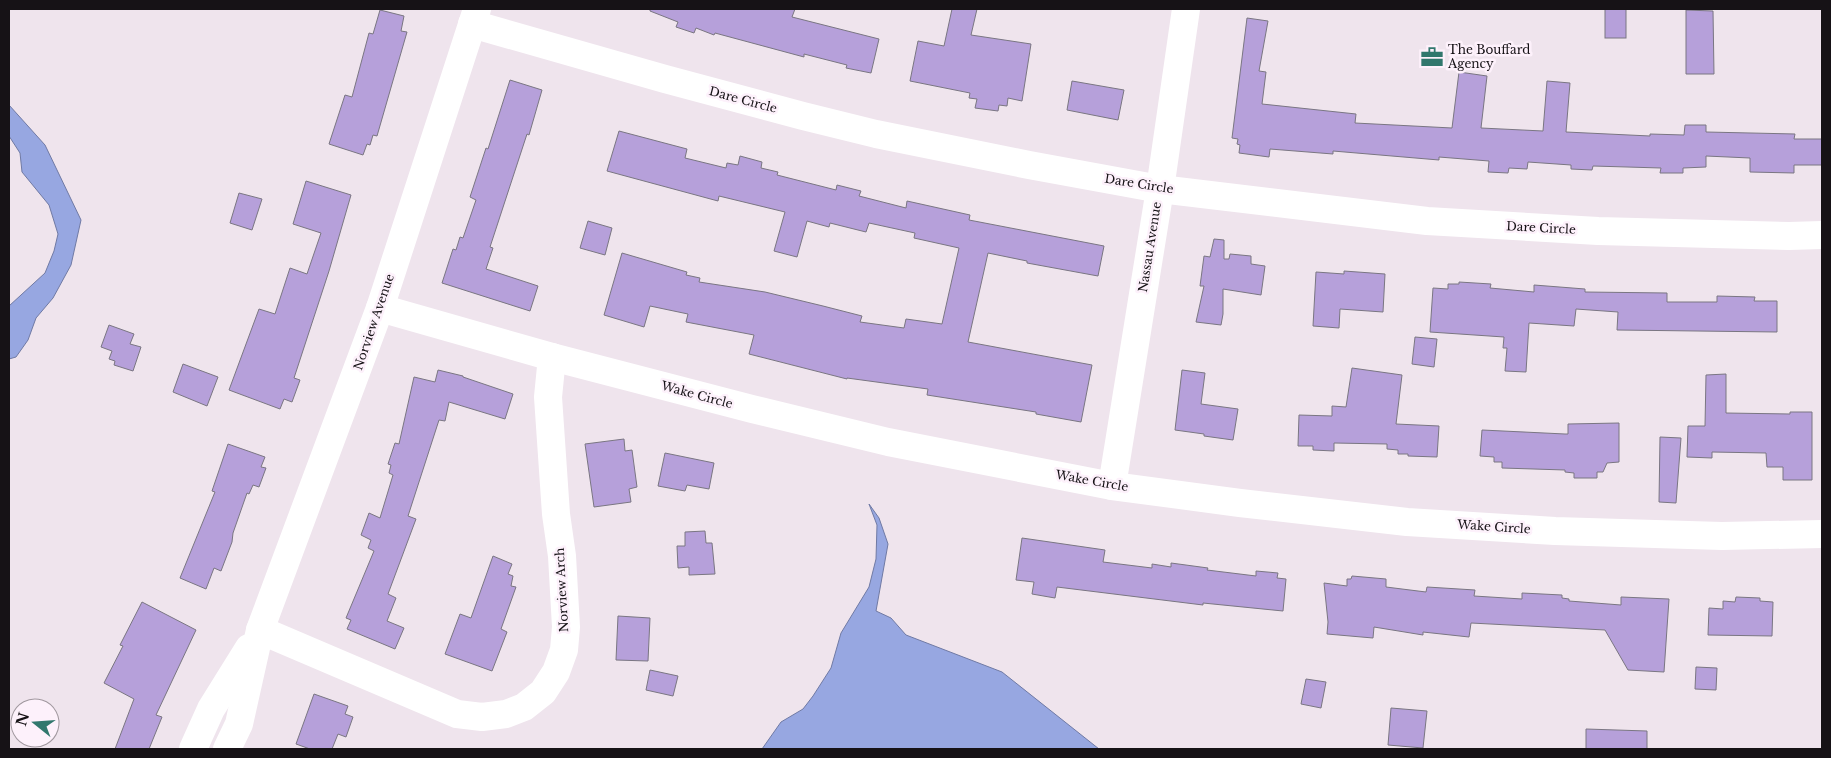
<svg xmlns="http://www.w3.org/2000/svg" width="1831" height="758" font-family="'Libre Baskerville',serif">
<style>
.water{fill:#97a7e1;stroke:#707aa4}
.building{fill:#b6a0da;stroke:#7a7682}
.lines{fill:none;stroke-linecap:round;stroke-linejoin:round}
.minor{stroke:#fff;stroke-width:28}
.labels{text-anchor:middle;stroke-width:5;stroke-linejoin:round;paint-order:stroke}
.poi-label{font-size:12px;fill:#161216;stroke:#fdf1fb;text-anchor:start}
.street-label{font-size:12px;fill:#161216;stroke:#fdf1fb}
</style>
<rect width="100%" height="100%" fill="#efe4ed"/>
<g class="water">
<path d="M9 105 45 145 81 220 71 265 53 298 36 318 28 340 16 357 9 359V306L45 273 54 251 58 234 49 205 22 172 20 153 9 136Z"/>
<path d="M869 504 879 518 888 544 876 611 891 618 906 635 1002 672 1099 749H762L781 722 803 709 813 696 831 668 841 633 869 587 876 559 877 525Z"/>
</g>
<g class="building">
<path d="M650 9H795L792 17 879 39 871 73 846 68 847 65 804 54V57L715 33 714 35 696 28 694 33 676 27 678 22 650 11Z"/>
<path d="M952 9H977L971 35 1031 44 1022 101 1008 98 1007 106 999 105 998 111 975 108 977 99 969 98 970 93 910 81 918 41 944 46Z"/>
<rect x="1605" y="9" width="21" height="29"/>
<path d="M380 10 404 16 401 31 407 32 377 136 373 135 370 145 367 144 363 155 329 144 345 95 352 97 369 33 373 34Z"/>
<path d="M1686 10 1713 11 1714 74H1686Z"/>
<path d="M1247 18 1268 21 1259 71 1266 72 1262 104 1356 114 1355 123 1452 128 1459 72 1487 76 1481 128 1543 131 1547 81 1570 83 1566 132 1650 136V134L1684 135 1685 125H1706V132L1795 134 1794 139H1822V165H1794V173L1750 172V158L1706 156V167L1683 168V173H1660L1661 168 1593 166 1592 170 1571 169V165L1528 162 1527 169 1509 168 1508 173 1488 172 1489 161 1439 157V160L1333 151V154L1270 149 1269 157 1239 153 1240 145 1237 144 1238 139 1232 138Z"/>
<path d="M510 80 542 90 529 135 527 134 490 247 493 248 486 269 538 286 530 311 442 283 453 249 456 250 460 237 463 238 476 200 470 197 486 148 488 149Z"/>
<path d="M1072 81 1124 90 1118 120 1067 110Z"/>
<path d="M619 131 687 149 685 158 726 168 727 163 738 165 740 156 762 162 761 168 778 172 777 175 836 190 837 185 861 191 859 196 906 208 907 201 970 215 969 220 1104 246 1098 276 1027 263V261L988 253 968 342 1092 365 1081 422 1036 414V412L927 395 928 389 847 378V379L749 354 754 335 686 322 688 314 650 306 644 327 604 315 622 253 687 272 686 275 700 278 699 282 765 292 823 306 862 316 860 322 904 328 906 319 942 324 959 248 914 238 915 233 869 223 866 232 830 223 829 227 807 221 797 257 774 251 785 212 719 196 718 201 607 171Z"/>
<path d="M306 181 351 195 329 271 294 378 300 380 292 402 284 399 280 409 229 390 259 309 275 314 290 268 307 274 321 233 293 224Z"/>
<path d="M239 193 262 199 252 230 230 223Z"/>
<path d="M588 221 612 228 605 255 580 248Z"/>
<path d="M1214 239 1224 240V259H1229L1230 254 1251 256V264L1265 266 1261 295 1223 289V314L1221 325 1196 322 1204 286H1200L1204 256 1210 257Z"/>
<path d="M1344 271 1385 274 1383 312 1340 309 1339 328 1313 326 1316 272 1344 274Z"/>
<path d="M1459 282 1491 284 1490 288 1534 292V285L1585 289V292L1667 293V302H1717V296L1755 297 1754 301H1777V332L1617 330 1618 312 1576 309 1574 326 1529 323 1526 372 1505 371 1507 348H1503L1504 337 1430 332 1433 288 1448 289V284H1459Z"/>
<path d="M109 325 134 334 130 344 141 347 133 371 114 365 115 361 109 359 112 351 101 347Z"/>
<path d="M1415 337 1437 339 1434 367 1412 364Z"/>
<path d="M183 364 218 377 207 406 173 392Z"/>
<path d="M1352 368 1402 375 1396 424 1439 426 1437 457 1408 456V454H1398V450L1387 449V444L1334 443V451L1313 450V446H1298L1299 415 1332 416V406L1346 407Z"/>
<path d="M438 370 463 376V377L513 394 505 419 449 402 445 421 439 420 408 516 416 519 388 594 396 598 387 621 404 628 395 649 347 629 351 620 346 618 374 551 368 548 371 540 361 535 369 513 380 518 393 475 389 473 391 465 388 464 395 443 399 444 414 377 435 382Z"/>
<path d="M1182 370 1205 373 1201 404 1238 409 1233 440 1204 436V434L1175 430Z"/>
<path d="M1726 374V413L1790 414V412H1812V480H1783V467H1767L1766 453 1712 452V458L1687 457 1688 426H1705L1706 375Z"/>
<path d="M1619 423V462L1607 463 1603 472H1597V478H1574V473L1565 472V470L1502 468V462H1494V457L1480 456 1482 430 1565 434H1568V424Z"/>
<path d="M1660 437 1681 438 1676 503 1659 502Z"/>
<path d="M624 439 625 451 632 450 637 487 629 489 631 502 594 507 585 444Z"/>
<path d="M228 444 265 457 261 467 266 468 259 487 253 485 249 494 247 493 233 533 232 542 221 571 214 568 206 589 180 578 215 492 212 491Z"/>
<path d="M665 453 714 463 709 489 687 485 685 491 658 486Z"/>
<path d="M705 531 706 543H712L715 574 689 575V567L678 568 677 546H685V532Z"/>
<path d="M1022 538 1105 550 1103 562 1152 568V564L1171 567V563L1208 568 1207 570 1256 576V571L1278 573 1277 578 1286 579 1283 611 1203 603V605L1057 587 1055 598 1032 594 1034 582 1016 580Z"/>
<path d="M493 556 512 564 508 574 513 576 511 586 516 587 501 629 507 632 492 671 445 654 460 614 471 618Z"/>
<path d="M1352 576 1386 579V587L1426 592 1427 587 1475 590 1474 596 1522 599V593L1562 595V598L1569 599V601L1621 605V597L1669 599 1664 672 1628 670 1605 630 1471 623 1469 637 1423 632V635L1374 627 1373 638 1327 634 1328 622 1324 583 1347 586V579H1351Z"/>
<path d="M1736 597 1760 598V601L1773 602 1772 636 1708 635 1709 608 1723 609V601L1735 602Z"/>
<path d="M142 602 196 630 156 715 162 717 149 749H115L134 699 104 683 123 646 120 645Z"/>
<path d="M618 616 650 618 648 661 616 660Z"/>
<path d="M1696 667 1717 668 1716 690 1695 689Z"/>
<path d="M650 670 678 676 673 696 646 690Z"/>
<path d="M1306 679 1326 682 1321 708 1301 704Z"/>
<path d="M314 694 348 706 345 714 353 717 346 737 338 734 332 749H310L296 744Z"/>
<path d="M1391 708 1427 711 1423 748 1388 745Z"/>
<path d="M1586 729 1647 731V749H1586Z"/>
</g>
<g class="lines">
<g class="minor">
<path d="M472 24 665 79 803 116 876 134 1029 165 1160 189 1427 221 1598 231 1789 236 1822 235"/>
<path d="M380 308 552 357 752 409 888 442 1112 486 1240 503 1407 522 1555 531 1722 536 1822 534"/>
<path d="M1112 486 1160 189 1186 9"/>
<path d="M260 630 457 714 482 717 506 714 524 707 543 692 556 672 564 650 566 627 562 556 556 514 548 397 552 357"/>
<path d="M193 749 211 709 249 648"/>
<path d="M227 749 239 724 260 630 380 308 477 9"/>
</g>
</g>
<defs>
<symbol id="office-bare" viewBox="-9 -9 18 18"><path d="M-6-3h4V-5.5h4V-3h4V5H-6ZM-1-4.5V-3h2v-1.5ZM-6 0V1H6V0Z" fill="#31776d" stroke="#fdf1fb" stroke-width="2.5" paint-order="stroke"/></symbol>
</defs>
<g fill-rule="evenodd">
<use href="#office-bare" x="1416" y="41" width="32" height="32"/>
</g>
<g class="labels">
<g class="poi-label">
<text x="1448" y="54">The Bouffard<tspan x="1448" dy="14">Agency</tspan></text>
</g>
<g class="street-label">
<text transform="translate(743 100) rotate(15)" y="4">Dare Circle</text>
<text transform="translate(1139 184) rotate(9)" y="4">Dare Circle</text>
<text transform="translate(1541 228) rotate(3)" y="4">Dare Circle</text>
<text transform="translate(1150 247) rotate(-81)" y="4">Nassau Avenue</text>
<text transform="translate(374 322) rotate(-71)" y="4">Norview Avenue</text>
<text transform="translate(697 395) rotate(15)" y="4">Wake Circle</text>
<text transform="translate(1092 481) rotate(10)" y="4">Wake Circle</text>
<text transform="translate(1494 527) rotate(4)" y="4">Wake Circle</text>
<text transform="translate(562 590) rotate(-93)" y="4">Norview Arch</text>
</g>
</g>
<rect width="1831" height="758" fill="none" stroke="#161216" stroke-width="20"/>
<g transform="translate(35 723) rotate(287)"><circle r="24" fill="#fdf1fb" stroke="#a1989f"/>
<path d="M0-4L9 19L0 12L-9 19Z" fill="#31776d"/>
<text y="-8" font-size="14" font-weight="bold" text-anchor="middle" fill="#161216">N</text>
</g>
</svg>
